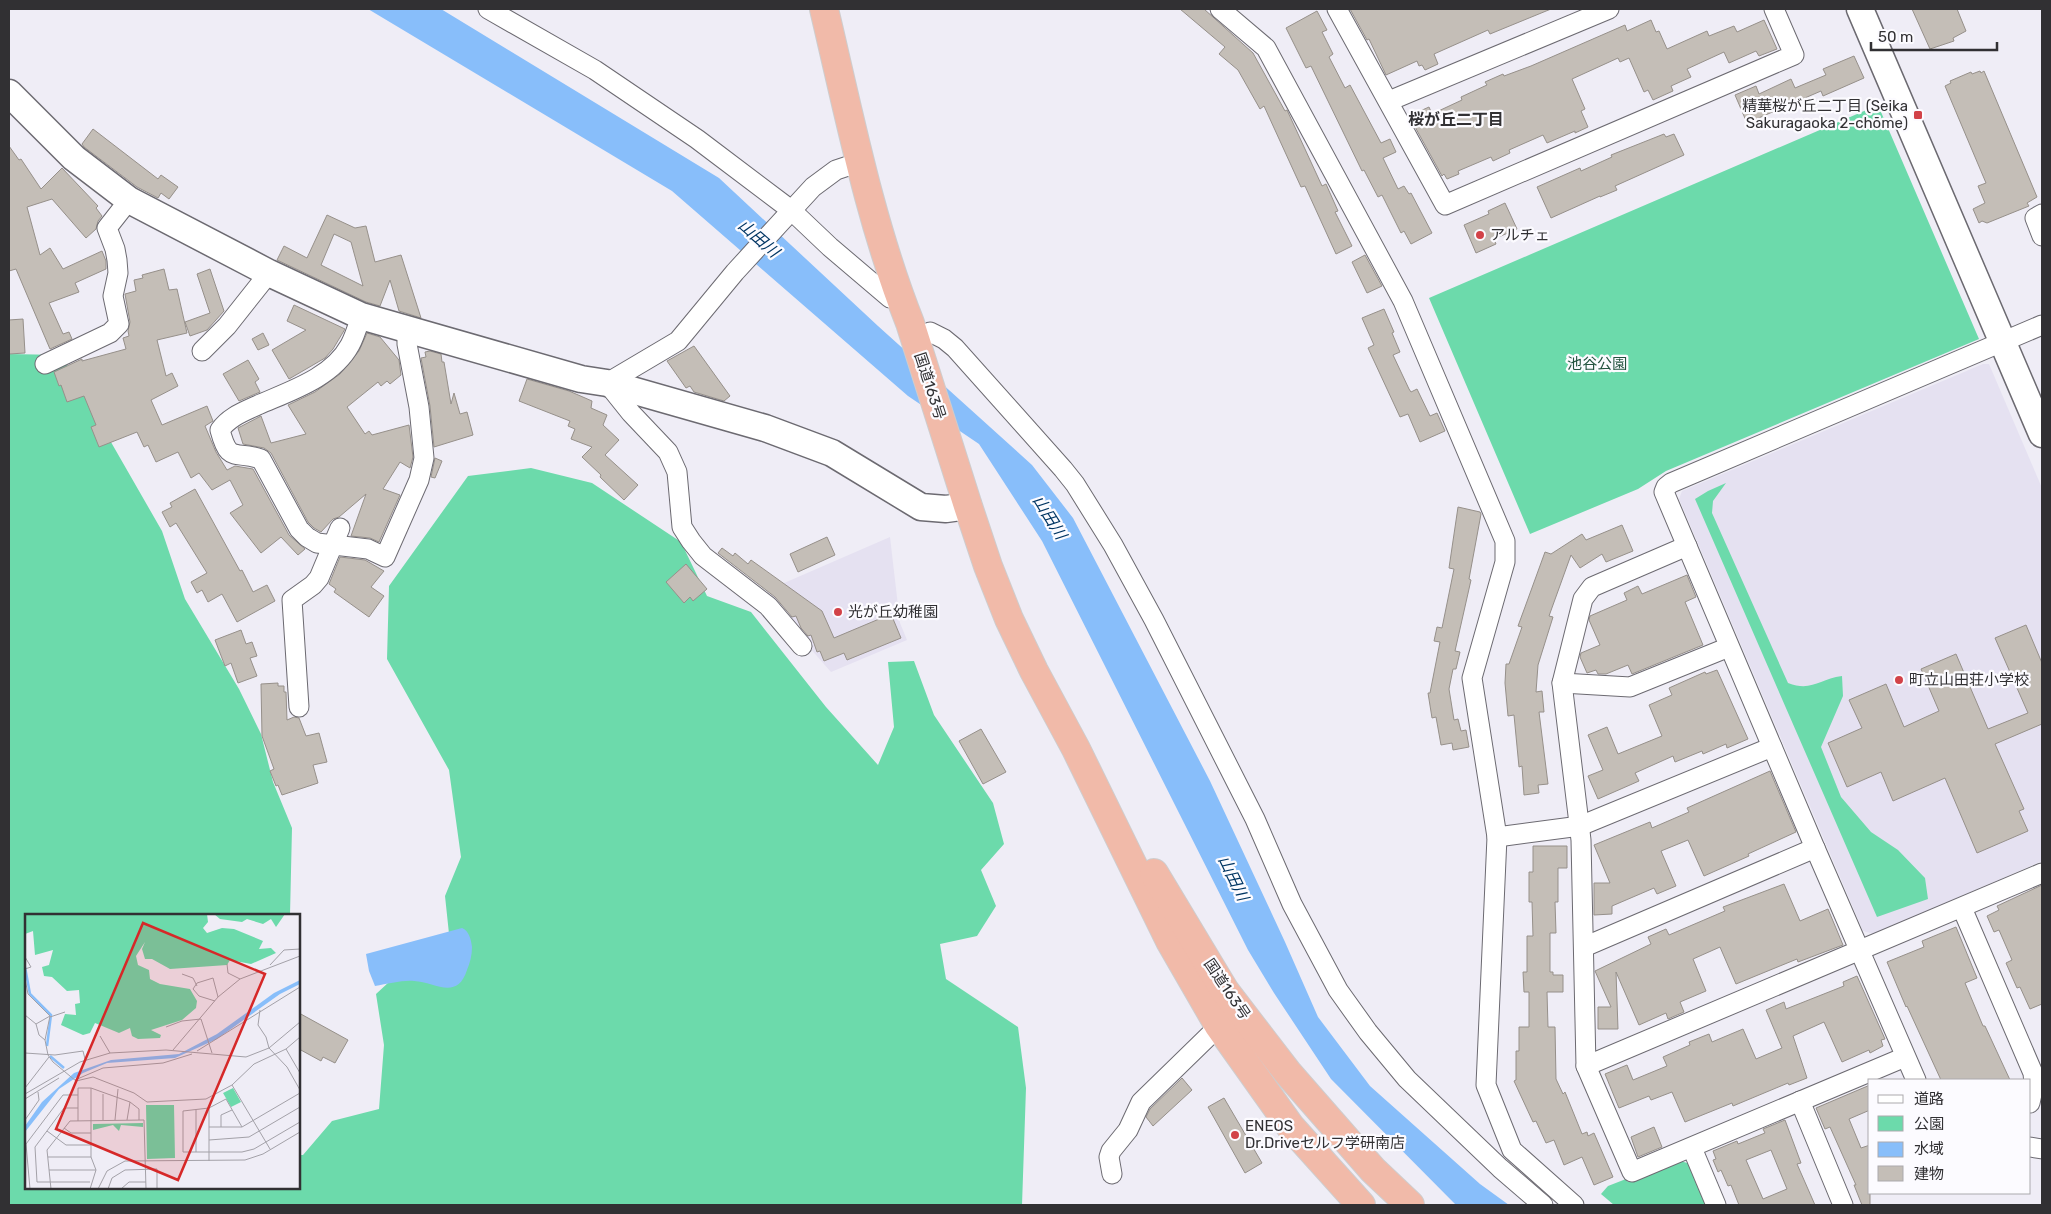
<svg xmlns="http://www.w3.org/2000/svg" width="2051" height="1214" font-family="Rubik,'Noto Sans JP',sans-serif">
<style>
.built{fill:#e5e1f1}
.green{fill:#6cdaab}
.water{fill:#88befa}
.building{fill:#c4beb7;stroke:#96908a;fill-rule:evenodd}
.lines{fill:none;stroke-linecap:round;stroke-linejoin:round}
.street-casing{stroke:#6c6a71;stroke-width:21}
.secondary-casing{stroke:#6c6a71;stroke-width:29}
.highway-casing{stroke:#cecdce;stroke-width:30}
.street{stroke:#fff;stroke-width:19}
.secondary{stroke:#fff;stroke-width:26}
.highway{stroke:#f1baa9;stroke-width:28}
.poi-dot{fill:#d24248;stroke:#fcfbff;stroke-width:2}
.labels{text-anchor:middle;stroke-width:4.5;stroke-linejoin:round;paint-order:stroke}
.poi-label{font-size:15px;fill:#313033;stroke:#fcfbff;text-anchor:start}
.park-label{font-size:15px;fill:#23533f;stroke:#fcfbff}
.street-label{font-size:15px;fill:#313033;stroke:#fcfbff}
.neighbourhood-label{font-size:16px;font-weight:bold;fill:#313033;stroke:#fcfbff}
.water-label{font-size:16px;font-style:italic;fill:#013563;stroke:#fcfbff}
.inset-river{fill:none;stroke:#88befa;stroke-width:2.5}
.inset-road{fill:none;stroke:#a3a1a8;stroke-width:1}
.view{fill:#d62828;fill-opacity:0.15;stroke:#d62828;stroke-width:2.5}
.inset-edge{fill:none;stroke:#313033;stroke-width:2.5}
</style>
<rect width="100%" height="100%" fill="#efedf6"/>
<g class="built">
<path d="M1983 364H1989L2042 488V861L1874 934 1863 931 1679 499 1682 491Z"/>
<path d="M890 537 900 623 907 640 831 672 766 598 768 590Z"/>
</g>
<g class="green">
<path d="M1878 105 1979 339 1666 471 1638 489 1530 534 1429 298Z"/>
<path d="M9 354 61 355 162 531 185 599 239 689 261 734 273 782 292 828 290 915H26V1188H299V1155H303L332 1121 379 1109 384 1045 376 994 402 970 452 962 445 896 461 857 449 770 387 659 389 586 468 476 531 468 592 483 681 542 707 596 751 612 826 707 878 765 894 727 888 662 914 661 934 715 993 803 1004 844 981 870 996 906 977 936 940 944 946 979 1018 1027 1026 1088 1022 1205H9Z"/>
<path d="M1726 483 1713 501 1712 513 1788 683C1812 692 1819 679 1842 676L1843 696 1821 747 1841 797 1871 832 1898 850 1925 878 1928 899 1877 917 1695 499 1708 491Z"/>
<path d="M1680 1161 1691 1164 1709 1205H1614L1601 1194 1608 1186 1626 1179 1628 1182Z"/>
</g>
<g class="water">
<path d="M368 9H441L719 178 878 326 1032 465 1073 518 1210 781 1285 942 1318 1017 1370 1086 1480 1184 1509 1205H1456L1331 1079 1274 993 1248 950 1042 541 979 444 908 396 672 191Z"/>
<path d="M462 928C469 931 471 939 472 947 472 955 470 963 467 970 457 1001 435 982 414 981 402 980 388 984 375 986L369 971 366 954Z"/>
</g>
<g class="building">
<path d="M1180 9H1204L1253 53 1285 111 1287 110 1322 186 1326 184 1338 211 1335 212 1352 246 1336 254 1305 186 1301 187 1264 106 1260 109 1238 70 1219 54 1225 47Z"/>
<path d="M1350 9H1551L1490 34 1488 30 1434 54 1438 64 1425 70 1422 65 1419 66 1417 61 1386 75 1369 39 1367 40Z"/>
<path d="M1912 9H1957L1966 31 1953 38 1954 41 1930 49Z"/>
<path d="M1317 11 1327 30 1322 32 1333 54 1329 57 1345 88 1350 85 1381 143 1390 139 1396 152 1383 158 1398 189 1404 186 1409 194 1411 193 1432 233 1411 244 1404 231 1401 233 1382 195 1378 197 1364 170 1362 171 1311 66 1306 68 1286 28Z"/>
<path d="M1651 20 1656 32 1659 31 1667 49 1707 31 1709 36 1734 26 1737 32 1764 20 1777 49 1759 56 1756 51 1729 63 1724 52 1687 69 1691 77 1671 86 1673 91 1653 100 1648 90 1644 92 1629 58 1620 62 1618 58 1572 79 1585 109 1581 111 1588 127 1575 133V131L1547 143 1543 135 1509 150 1510 153 1493 161 1491 157 1458 171 1459 174 1447 179 1444 174 1442 176 1409 116 1429 107 1432 114 1462 100 1461 97 1487 85 1485 82 1503 74 1504 76 1531 66 1625 25 1627 31Z"/>
<path d="M1854 56 1864 78 1823 96 1821 91 1747 123 1735 95 1756 86 1759 94 1791 79 1795 88 1826 75 1823 69Z"/>
<path d="M1980 71 1981 73 1984 71 2037 197 2027 203 2029 206 1987 223 1982 221 1979 223 1973 209 1985 203 1978 186 1986 183 1945 86 1951 83 1950 81 1971 72 1972 74Z"/>
<path d="M93 129 158 179 161 175 178 187 169 199 161 193 158 198 137 187 84 147 82 144Z"/>
<path d="M1664 134 1666 137 1674 134 1684 155 1615 186 1617 190 1600 197V196L1551 218 1537 187 1580 168 1581 171 1612 157 1611 155Z"/>
<path d="M9 146 19 160 21 159 41 189 62 168 98 206 96 208 102 216 98 221 96 229 86 238 52 199 27 207 40 255 50 248 63 269 102 251 106 261V269L75 283 79 292 49 303 63 334 69 332 72 339 50 349 16 269 9 271Z"/>
<path d="M1505 203 1517 229 1494 239 1496 244 1476 253 1464 225 1489 214 1488 211Z"/>
<path d="M327 215 355 228 366 226 375 262 401 255 421 318 399 311 390 280 380 306 366 302 277 260 284 246 307 258ZM334 234 351 242 363 286 321 265Z"/>
<path d="M1365 255 1382 286 1367 293 1352 262Z"/>
<path d="M164 269 169 290 177 289 187 333 157 340 166 376 172 373 178 386 151 400 162 425 207 406 213 421 205 426 216 452 227 470 235 466 253 469 289 535 305 549 298 555 281 537 261 553 230 513 243 505 230 480 212 490 199 473 191 478 178 452 156 462 148 445 144 447 137 432 99 447 91 427 96 425 84 396 67 402 61 385 59 386 54 372 82 359V361L126 349 123 338 129 336 128 331 130 322 125 294 136 291 134 280 143 278 142 275Z"/>
<path d="M210 269 224 311 207 330 190 336 185 322 210 313 197 274Z"/>
<path d="M294 305 345 329 333 349 325 358 289 379 272 350 306 330 287 321Z"/>
<path d="M1384 309 1394 332 1392 333 1400 352 1393 355 1409 389 1411 392 1417 389 1430 416 1437 413 1445 431 1420 442 1408 414 1400 417 1368 348 1374 345 1362 318Z"/>
<path d="M23 319 25 353 9 354V320Z"/>
<path d="M263 333 269 345 258 350 252 339Z"/>
<path d="M367 333 380 337 399 360 401 375 390 384 387 381 381 386 378 382 347 407 365 434 369 431 372 435 409 425 413 457 410 468 400 462 383 489 400 495 379 542 370 538 351 536 366 494 339 517 333 519 321 532 314 528 308 522 271 453 264 448 243 444 238 428 261 416 271 443 306 434 288 405 315 392 340 374 359 351Z"/>
<path d="M694 346 730 396 724 401 694 392 690 386 686 388 667 361Z"/>
<path d="M430 351 441 354 442 362H444L451 404 454 393 460 414 467 412 473 435 434 447 430 406 421 358 426 357 425 352Z"/>
<path d="M248 360 259 379 255 382 260 392 239 401 223 374Z"/>
<path d="M527 379 569 391 592 401 591 408 607 415 603 425 619 440 605 455 638 485 624 500 600 477 601 475 582 457 592 447 571 439 575 429 568 426 570 421 519 401Z"/>
<path d="M435 458 442 461 435 478 431 477Z"/>
<path d="M195 489 240 571 242 570 253 592 267 585 275 601 237 622 222 594 208 602 202 590 197 593 191 582 207 573 176 523 170 527 162 512 172 507 170 503Z"/>
<path d="M1458 507 1480 512 1481 514 1469 579 1471 580 1455 651 1460 652 1456 669H1453L1449 689 1454 720 1458 719 1461 731 1466 730 1469 747 1453 750 1452 743 1441 745 1436 717 1432 718 1428 693H1430L1440 642 1434 641 1437 627 1442 628 1454 569 1449 568Z"/>
<path d="M1622 525 1633 551 1606 562 1602 554 1580 568 1571 555 1549 616 1553 617 1538 665 1536 692 1542 691 1544 712H1539L1548 784 1538 785 1539 793 1524 795 1522 766 1519 767 1514 715 1508 716 1505 683 1506 664H1509L1522 627 1518 626 1525 607 1545 552 1551 554 1582 534 1586 540Z"/>
<path d="M827 537 835 555 798 572 790 554Z"/>
<path d="M722 548 733 556 735 553 748 564 751 560 822 611 834 638 891 614 901 638 847 660 844 653 824 661 820 651 817 652 811 635 808 636 801 628 796 616 792 617 775 597 718 553Z"/>
<path d="M340 557 365 560 384 571 371 587 384 596 369 617 334 592 336 589 329 584Z"/>
<path d="M686 564 707 589 693 601 690 597 684 603 666 582Z"/>
<path d="M1687 575 1696 597 1685 602 1703 645 1632 674 1628 665 1606 674H1598L1596 670 1587 673 1580 657 1581 653 1600 645 1589 620 1590 616 1627 600 1624 593 1638 586 1642 594Z"/>
<path d="M2026 625 2042 663V724L1995 744 2024 809 2019 811 2028 831 1977 853 1945 778 1893 801 1881 772 1847 787 1828 743 1862 728 1849 700 1886 684 1904 727 1939 711 1921 669 1956 654 1988 729 2028 713 1995 638Z"/>
<path d="M241 630 246 644 252 642 257 656 250 658 257 676 238 683 231 663 225 666 215 640Z"/>
<path d="M1717 670 1748 739 1727 748 1726 744 1703 754 1702 751 1675 762 1673 756 1635 773 1639 781 1598 799 1588 776 1603 770 1588 735 1607 727 1618 754 1662 736 1649 705 1672 695 1669 688 1705 672 1706 674Z"/>
<path d="M278 683V686H284V692H286L287 720 294 717 299 718 306 736 319 733 327 762 313 765 318 783 282 795 278 785 276 786 270 771 274 769 262 736 261 684Z"/>
<path d="M981 729 1006 772 983 784 959 741Z"/>
<path d="M1770 771 1796 832 1748 854 1749 856 1704 876 1688 840 1661 851 1676 886 1657 894 1654 888 1612 906V914L1594 915V883H1610L1594 845 1650 822 1652 828 1689 812 1687 808Z"/>
<path d="M1533 846H1567V868H1558V902H1555L1556 933H1550V972H1553V975H1563V992H1547L1548 1027H1555L1556 1079 1563 1094 1565 1092 1582 1134 1587 1132 1588 1136 1594 1133 1613 1177 1594 1185 1582 1157 1564 1165 1554 1140 1546 1143 1536 1121 1533 1122 1514 1081 1516 1080V1051H1519V1027H1529V992H1524L1523 972H1527V936H1533L1532 902H1529V872H1533Z"/>
<path d="M1784 884 1800 921 1828 909 1843 945 1798 962 1797 959 1736 984 1720 947 1693 959 1706 991 1680 1002 1684 1012 1668 1019 1666 1013 1639 1025 1616 972 1618 1029H1598V1007H1611L1595 971 1651 944 1648 937 1666 929 1669 935 1725 911 1723 907Z"/>
<path d="M2042 885V1004L2030 1009 2020 987 2017 988 2006 963 2012 960 1999 930 1994 932 1987 916 1999 910 1997 906Z"/>
<path d="M1956 927 1977 978 1965 983 1983 1026H1985L2010 1080H1941L1907 1006 1906 1007 1887 962 1924 947 1922 941Z"/>
<path d="M1857 976 1885 1039 1881 1040 1883 1046 1870 1053 1869 1050 1842 1062 1824 1022 1793 1036 1807 1078 1789 1085 1788 1083 1733 1106 1732 1103 1685 1122 1672 1092 1651 1100 1649 1096 1619 1108 1605 1074 1627 1065 1633 1080 1667 1066 1663 1057 1690 1045 1689 1042 1709 1034 1712 1042 1743 1029 1756 1059 1782 1048 1766 1010 1784 1002 1786 1009 1844 986 1843 982Z"/>
<path d="M299 1013 348 1040 335 1063 323 1057 321 1061 299 1049Z"/>
<path d="M1182 1078 1192 1090 1153 1126 1146 1117 1150 1109Z"/>
<path d="M1870 1085V1110L1849 1119 1861 1148 1870 1145V1205H1862L1854 1185H1856L1830 1127 1825 1129 1816 1108Z"/>
<path d="M1224 1098 1262 1163 1245 1173 1208 1107Z"/>
<path d="M1785 1120 1801 1163 1797 1164 1815 1205H1739L1731 1185 1728 1186 1721 1170 1718 1172 1713 1160 1716 1159 1713 1151 1737 1141 1738 1144 1765 1133 1763 1129ZM1771 1150 1787 1189 1763 1199 1746 1160Z"/>
<path d="M1654 1127 1662 1147 1638 1157 1631 1137Z"/>
</g>
<g class="lines">
<defs>
<g id="street">
<path d="M488 9 595 70 697 139 791 210 830 247 890 298"/>
<path d="M1220 9 1266 48 1403 301 1505 541V562L1472 678 1497 837 1486 1085 1512 1150 1574 1205"/>
<path d="M1337 9 1445 205 1794 55 1774 9"/>
<path d="M1389 101 1609 9"/>
<path d="M2042 214 2035 218 2042 236"/>
<path d="M361 316C358 325 355 336 350 345 332 378 290 391 258 405 243 412 229 417 220 430 229 464 234 450 261 459L299 529 307 537 317 543 368 549 385 557 419 480 424 458 419 407 407 344V329"/>
<path d="M930 332 944 339 955 348 1063 469 1075 484 1113 545 1154 620 1255 819 1292 904 1338 990 1368 1032 1407 1079 1500 1168 1543 1205"/>
<path d="M202 351 227 326 269 273"/>
<path d="M45 364 110 333 119 324 113 296 118 273 117 260 115 249 107 228 129 200"/>
<path d="M1687 546 1592 587 1583 599 1562 683 1581 840 1586 1066 1632 1172 1905 1057"/>
<path d="M802 646 768 606 703 556 691 541 682 527 677 472 668 452 631 413 607 383 678 341 735 272 813 187 836 170 860 162"/>
<path d="M1562 683 1630 687 1729 647"/>
<path d="M299 707 292 600 313 585 319 578 340 528"/>
<path d="M1497 837 1580 826 1772 747"/>
<path d="M1962 908 2033 1073 2034 1085 2030 1103"/>
<path d="M1584 947 1815 848"/>
<path d="M1586 1066 2042 873"/>
<path d="M1916 1080 1815 848 1664 492 1666 487 1671 483 2042 325"/>
<path d="M1800 1101 1843 1205"/>
<path d="M2030 1147 2042 1149"/>
<path d="M1692 1148 1716 1205"/>
<path d="M1112 1174 1109 1157 1111 1151 1128 1130 1141 1102 1219 1026"/>
</g>
<g id="secondary">
<path d="M1860 9 2042 434"/>
<path d="M9 93 74 158 129 200 269 273 361 316 581 379 607 383 765 428 832 453 921 507 946 509 968 506"/>
</g>
<g id="highway">
<path d="M824 9C849 114 870 222 910 323L968 506 988 566 1009 619 1034 671 1076 749 1170 941 1219 1026 1290 1126 1361 1205"/>
<path d="M1154 873 1225 991 1288 1073 1373 1170 1410 1205"/>
</g>
</defs>
<use href="#street" class="street-casing"/>
<use href="#secondary" class="secondary-casing"/>
<use href="#highway" class="highway-casing"/>
<use href="#street" class="street"/>
<use href="#secondary" class="secondary"/>
<use href="#highway" class="highway"/>
</g>
<g class="poi-dot">
<rect x="1913" y="110" width="10" height="10" rx="2.5"/>
<circle cx="1480" cy="235" r="5"/>
<circle cx="838" cy="612" r="5"/>
<circle cx="1899" cy="680" r="5"/>
<circle cx="1235" cy="1135" r="5"/>
</g>
<g class="labels">
<g class="poi-label">
<text x="1908" y="111" text-anchor="end">精華桜が丘二丁目 (Seika<tspan x="1908" dy="17">Sakuragaoka 2-chōme)</tspan></text>
<text x="1490" y="240">アルチェ</text>
<text x="848" y="617">光が丘幼稚園</text>
<text x="1909" y="685">町立山田荘小学校</text>
<text x="1245" y="1131">ENEOS<tspan x="1245" dy="17">Dr.Driveセルフ学研南店</tspan></text>
</g>
<g class="park-label">
<text x="1597" y="369">池谷公園</text>
</g>
<g class="street-label">
<text transform="translate(930 386) rotate(72)" y="5">国道163号</text>
<text transform="translate(1227 989) rotate(56)" y="5">国道163号</text>
</g>
<g class="neighbourhood-label">
<text x="1456" y="125">桜が丘二丁目</text>
</g>
<g class="water-label">
<text transform="translate(759 238) rotate(41)" y="6">山田川</text>
<text transform="translate(1050 517) rotate(58)" y="6">山田川</text>
<text transform="translate(1234 878) rotate(64)" y="6">山田川</text>
</g>
</g>
<g transform="translate(25 914)">
<rect width="275" height="275" fill="#efedf6"/>
<path d="M0 0H182L183 8 178 14 182 19 197 14 209 15 238 27 234 35 246 34 251 39 226 50 205 46 202 51 145 55 127 45H120L117 35 120 28 111 42 113 51 124 56 125 65 135 70 165 75 172 87 171 94 157 106 126 116 136 121 135 124 113 125 107 122 105 114 94 119 70 109 65 119 58 121 36 111 40 100 51 101 50 90 55 89 54 76 42 77 27 63 19 62 17 53 24 51 28 36 10 41 8 17 0 20ZM189 0H260L251 13 246 5 238 10 222 5 217 8 195 5ZM208 174 216 188 206 193 198 179ZM121 191H149L150 244 122 245ZM118 209V213L96 211 94 217 88 211 68 216V210Z" fill="#6cdaab"/>
<path d="M275 66V70L255 80 192 125 150 144 82 149 58 159 34 175 0 218V212L17 188 49 159 86 146 154 140 192 120 249 79Z" fill="#88befa"/>
<path class="inset-river" d="M0 53 5 80 26 101 22 132M25 142 39 154"/>
<path class="inset-road" d="M0 43 6 53 0 55M202 50 203 59 215 65M245 51 259 36 275 35M157 60 168 64 172 72M0 65 3 80 25 102 20 126 23 141 28 148 51 167 68 163 109 179 122 188 181 185 207 171 229 150 261 135 275 123M190 87 174 82 168 75 172 69 188 64 193 83M235 96 233 111 241 123 244 134 262 153 275 176M0 101 11 110 14 121 20 126M25 103 40 98M11 110 25 102M141 113 157 107 176 105 187 139M75 122 85 139M261 135 275 159M148 136 193 83 215 65 275 42M172 137 275 73M0 139 30 141 58 137 60 145M50 166 78 154 138 149 167 140M207 171 245 235M0 174 24 143M0 180 55 148 85 139 141 136 221 143 244 134 275 108M78 180V206M0 185 34 164M53 194H39L10 233 12 268H65M184 194V247M0 206 14 186 13 178M90 206 93 175M102 206 105 188M53 207V174H66L105 188 114 195V206M184 213H217L275 179M196 213V201L207 196M217 213 201 185 184 194 158 197V238H217L229 235 275 208M39 214 46 219H66M22 217 41 231H66M184 226 224 223 275 193M171 238V196M23 243H66M24 256H71M5 275 1 230 38 181H53M26 275 22 236 45 207 119 206 121 275M65 275 71 256 66 243V174M73 275 82 257 100 247 220 246 238 240 275 218M83 275 87 264 100 256 132 255V275M96 275 104 268H121"/>
<path class="view" d="M118 9 240 60 153 266 31 215Z"/>
<rect width="275" height="275" class="inset-edge"/>
</g>
<rect width="2051" height="1214" fill="none" stroke="#313033" stroke-width="20"/>
<rect x="1868" y="1079" width="162" height="115" fill="#fcfbff" stroke="#abaaad"/>
<rect x="1878" y="1095" width="25" height="8" fill="#ffffff" stroke="#abaaad"/>
<text x="1914" y="1104" font-size="15" fill="#313033">道路</text>
<rect x="1878" y="1116" width="25" height="15" fill="#6cdaab" stroke="#abaaad"/>
<text x="1914" y="1129" font-size="15" fill="#313033">公園</text>
<rect x="1878" y="1142" width="25" height="15" fill="#88befa" stroke="#abaaad"/>
<text x="1914" y="1154" font-size="15" fill="#313033">水域</text>
<rect x="1878" y="1166" width="25" height="15" fill="#c4beb7" stroke="#abaaad"/>
<text x="1914" y="1179" font-size="15" fill="#313033">建物</text>
<path d="M1871 42v8h126v-8" fill="none" stroke="#313033" stroke-width="2.5"/>
<text x="1878" y="42" font-size="15" fill="#313033" stroke="#fcfbff" stroke-width="4" paint-order="stroke">50 m</text>
</svg>
